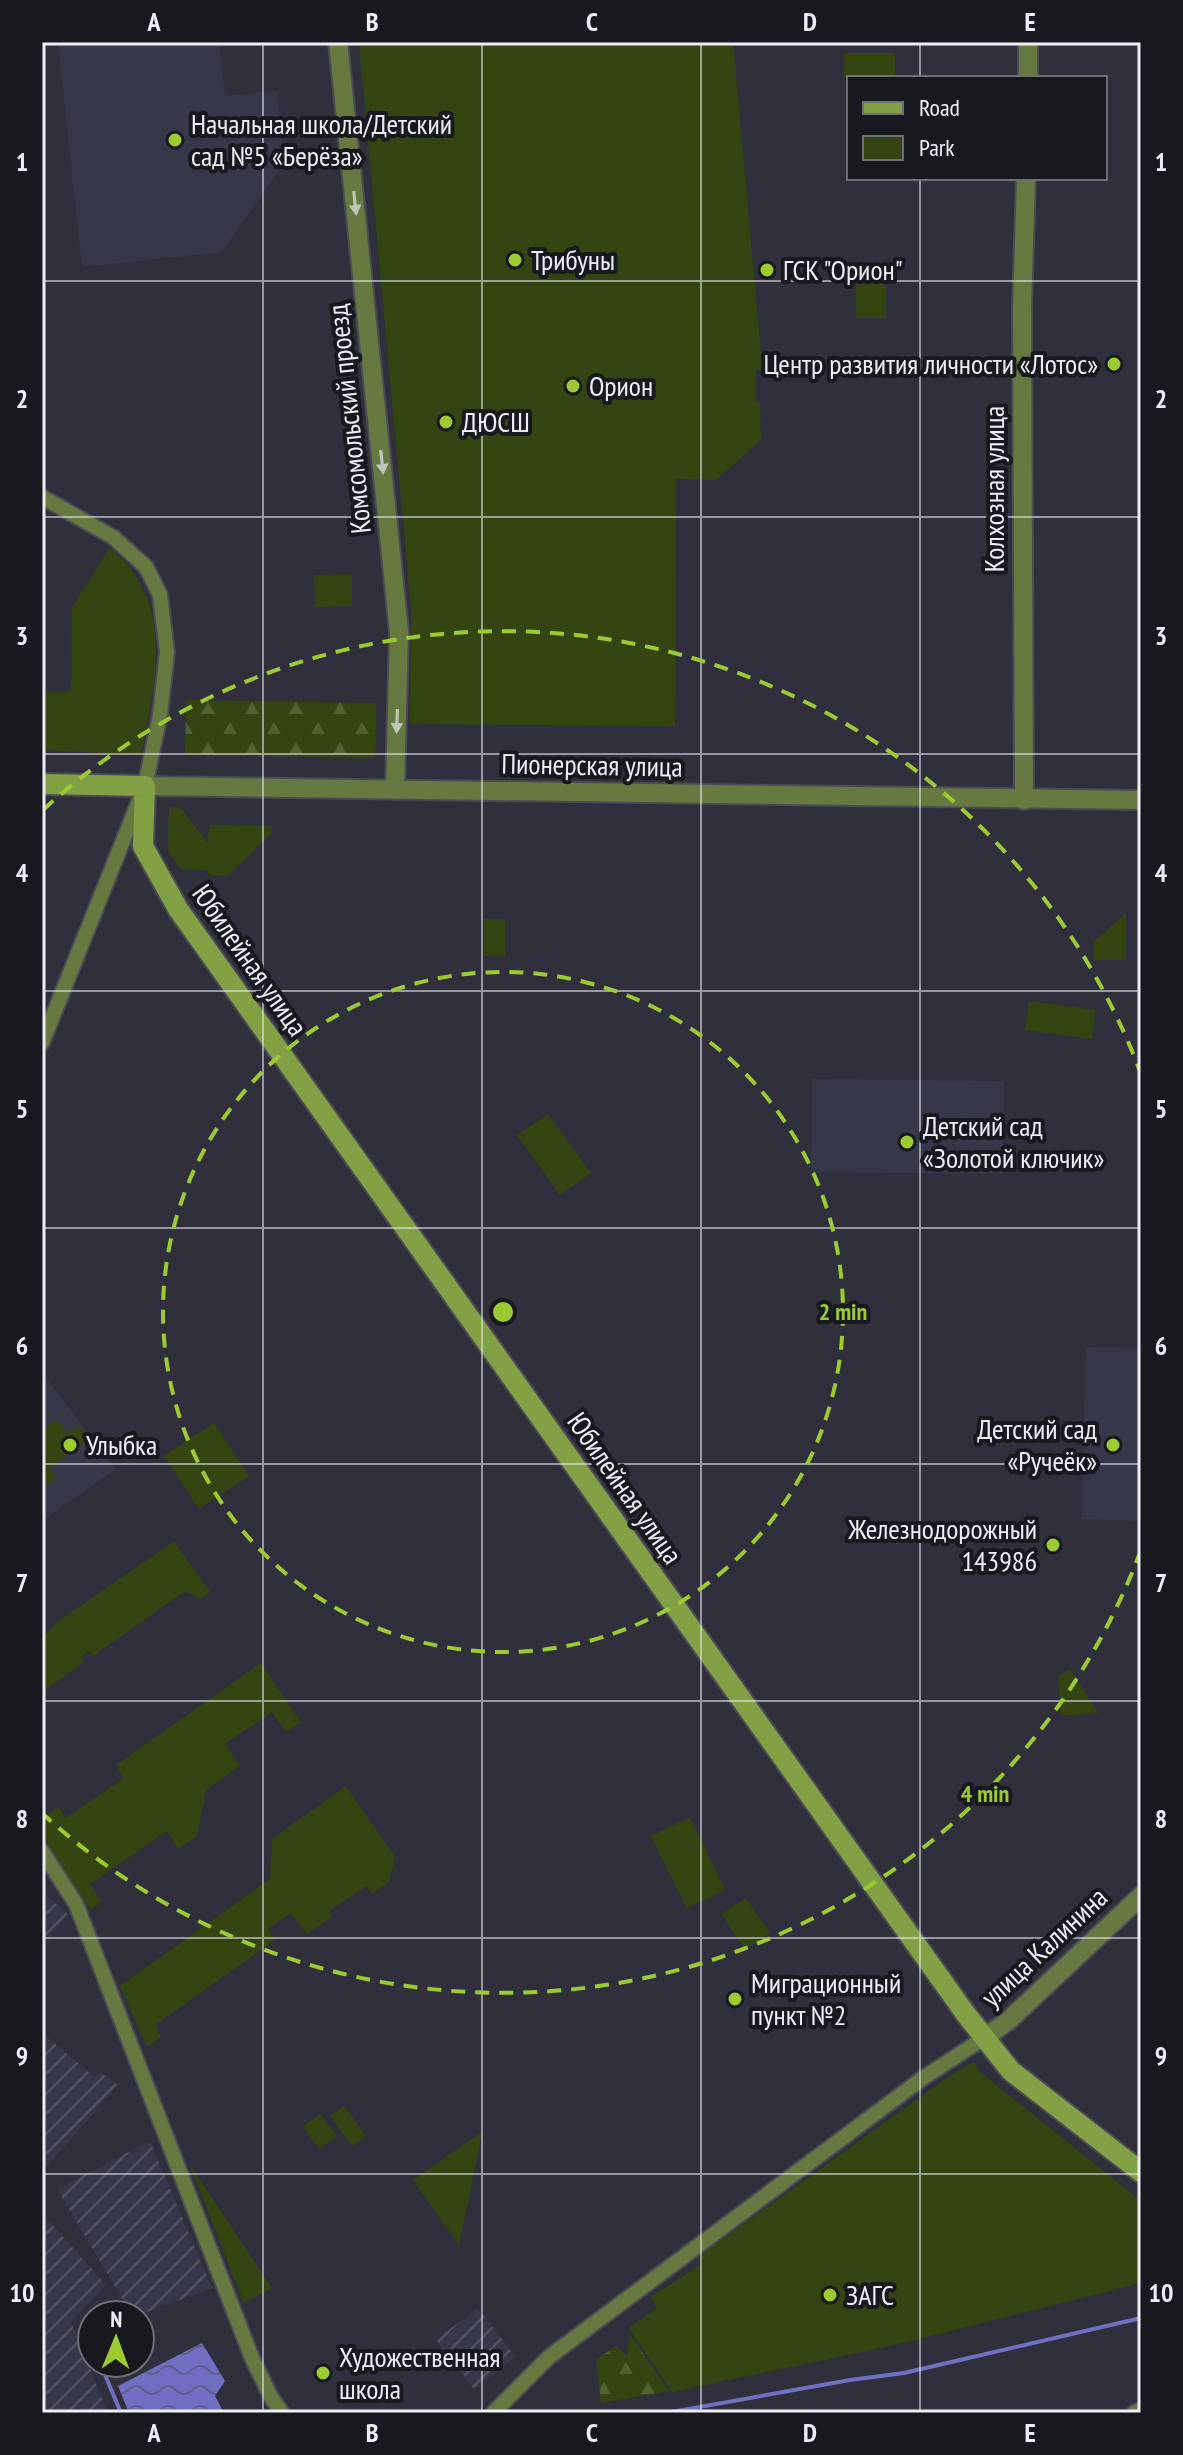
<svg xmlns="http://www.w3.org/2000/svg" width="1183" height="2455" font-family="'PT Sans Narrow',sans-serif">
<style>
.built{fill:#363749}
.industrial{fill:url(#industrial-furrows)}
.green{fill:#344511}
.forest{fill:url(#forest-firs)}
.water{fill:url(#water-waves)}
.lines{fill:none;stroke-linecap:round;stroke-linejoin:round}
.stream{stroke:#7070c3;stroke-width:4}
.minor-casing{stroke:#4b4b56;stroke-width:18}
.tertiary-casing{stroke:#4b4b56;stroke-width:22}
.secondary-casing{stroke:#4b4b56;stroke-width:24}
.minor{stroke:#657941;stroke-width:14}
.tertiary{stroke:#657941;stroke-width:18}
.secondary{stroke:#81a144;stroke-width:20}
.oneway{fill:#bec6b7}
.grid{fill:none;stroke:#eeeff6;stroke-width:2;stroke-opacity:0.55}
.ring{fill:none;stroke:#9cca31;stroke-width:4;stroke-dasharray:14 10}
.poi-dot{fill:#9cca31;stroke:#18191e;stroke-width:3}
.labels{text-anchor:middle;stroke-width:8;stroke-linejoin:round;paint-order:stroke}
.poi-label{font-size:28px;fill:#eeeff6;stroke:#18191e;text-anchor:start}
.street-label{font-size:28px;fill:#eeeff6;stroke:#18191e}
.centre{fill:#9cca31;stroke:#18191e;stroke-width:4}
.ring-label{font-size:24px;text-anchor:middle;font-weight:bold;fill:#9cca31;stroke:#18191e;stroke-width:8;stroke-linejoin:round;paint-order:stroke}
.neatline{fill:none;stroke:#eeeff6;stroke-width:3}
.grid-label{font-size:26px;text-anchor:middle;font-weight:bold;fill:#eeeff6}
</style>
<defs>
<pattern id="industrial-furrows" width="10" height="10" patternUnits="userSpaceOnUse" patternTransform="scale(2)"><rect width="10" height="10" fill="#363749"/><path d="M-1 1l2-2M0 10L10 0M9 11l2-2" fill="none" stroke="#535464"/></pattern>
<pattern id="forest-firs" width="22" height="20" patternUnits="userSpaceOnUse" patternTransform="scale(2)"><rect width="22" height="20" fill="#344511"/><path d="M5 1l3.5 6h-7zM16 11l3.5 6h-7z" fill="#526034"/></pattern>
<pattern id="water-waves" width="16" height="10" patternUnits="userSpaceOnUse" patternTransform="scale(2)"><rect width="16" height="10" fill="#7070c3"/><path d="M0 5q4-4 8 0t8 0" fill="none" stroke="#5e5e8d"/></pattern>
</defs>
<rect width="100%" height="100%" fill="#30303c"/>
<g class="built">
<path d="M58 42H219L225 96 277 91 284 163 222 252 82 267Z"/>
<path d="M812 1079 1004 1081 1003 1174 811 1172Z"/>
<path d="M1086 1347 1141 1348V1521L1082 1519Z"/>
<path d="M42 1373 116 1469 42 1521Z"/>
</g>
<g class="industrial">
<path d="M42 1892 68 1914 42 1948Z"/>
<path d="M42 2033 95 2077 100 2072 118 2085 42 2172Z"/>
<path d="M150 2141 212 2288 139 2315H132L57 2189Z"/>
<path d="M42 2213 106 2285 71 2322 108 2413H42Z"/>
<path d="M478 2308 516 2357 474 2389 436 2340Z"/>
</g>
<g class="green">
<path d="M359 42H733L762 365V370L756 371V402L760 404 761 440 716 480 676 479 675 726 410 724 411 606Z"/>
<rect x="844" y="53" width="51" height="24"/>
<rect x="856" y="272" width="30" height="46"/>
<path d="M110 548C176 602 156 681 141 755L42 750V700L47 692H71L72 607Z"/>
<path d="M352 574V606L315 607 314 575Z"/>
<path d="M169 807 181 808 208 843 209 825 272 826V833L229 875H208V870L180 869 168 850Z"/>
<path d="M1126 913V960H1094V942Z"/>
<rect x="484" y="919" width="21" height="37"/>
<path d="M1029 1001 1095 1010 1092 1039 1025 1030Z"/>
<path d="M548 1114 591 1173 560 1195 517 1135Z"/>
<path d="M57 1419 68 1433 79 1426 89 1439 50 1468 57 1478 43 1488 42 1431Z"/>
<path d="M214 1423 249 1476 199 1509 164 1456Z"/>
<path d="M174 1541 210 1592 201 1599 185 1591 93 1656 89 1651 81 1656 84 1662 42 1692V1639L56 1623Z"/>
<path d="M261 1663 301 1722 286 1732 272 1712 225 1744 240 1766 206 1790 197 1836 178 1849 167 1831 90 1884 101 1902 91 1910 42 1835V1818L58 1807 66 1818 124 1778 116 1765Z"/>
<path d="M1070 1669 1098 1713 1061 1716 1058 1677Z"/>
<path d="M346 1786 395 1857 389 1882 372 1894 366 1886 329 1911 332 1917 307 1934 291 1913 268 1929 275 1940 155 2025 161 2037 147 2047 120 1986 270 1879 272 1839Z"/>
<path d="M690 1817 725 1890 687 1908 651 1836Z"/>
<path d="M746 1898 770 1933 745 1950 722 1914Z"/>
<path d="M974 2062 980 2072 1141 2201V2283L895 2345 672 2392 629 2328 657 2308 651 2297 702 2264 698 2257 954 2073Z"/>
<path d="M344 2106 366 2136 352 2146 330 2116Z"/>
<path d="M320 2114 337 2136 319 2149 303 2126Z"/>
<path d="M482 2132 459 2245 413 2180Z"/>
<path d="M189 2163 272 2288 244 2303Z"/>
</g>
<g class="forest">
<path d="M186 700 376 703 375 758 185 755Z"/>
<path d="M630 2334 669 2391 601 2403 596 2360 616 2346 627 2356Z"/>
</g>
<path class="water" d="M202 2343 225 2381 215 2396 224 2413H129L118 2386Z"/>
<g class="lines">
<g class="stream">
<path d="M92 2343V2344"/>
<path d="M100 2363 121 2413"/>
<path d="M666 2413 850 2380 904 2373 1141 2318"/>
</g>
<defs>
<g id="minor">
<path d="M42 497 113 537 146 567 160 595 167 652 160 715 145 786 42 1043"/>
<path d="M42 1851 76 1904 252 2358 271 2397 282 2413"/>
<path d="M493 2413 549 2357 923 2078 984 2038"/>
<path d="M1134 2413 1141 2410"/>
</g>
<g id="tertiary">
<path d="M338 42 399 632 395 790"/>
<path d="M1028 78V42"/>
<path d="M145 786 1141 800"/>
<path d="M1024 800 1022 306 1026 178"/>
<path d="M984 2038 1008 2021 1141 1896"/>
</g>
<path id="secondary" d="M42 784 145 786 143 846 178 909 965 2013 1011 2071 1141 2172"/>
</defs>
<use href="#minor" class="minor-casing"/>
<use href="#tertiary" class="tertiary-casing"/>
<use href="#secondary" class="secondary-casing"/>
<use href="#minor" class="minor"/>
<use href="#tertiary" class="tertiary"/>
<use href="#secondary" class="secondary"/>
</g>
<defs><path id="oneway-solid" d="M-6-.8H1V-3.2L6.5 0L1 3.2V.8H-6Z" transform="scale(2)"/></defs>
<g class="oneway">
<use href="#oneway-solid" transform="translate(355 203) rotate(84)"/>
<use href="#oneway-solid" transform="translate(382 462) rotate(84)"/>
<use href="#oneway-solid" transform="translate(397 721) rotate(92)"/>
</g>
<path class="grid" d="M263 42V2413M482 42V2413M701 42V2413M920 42V78M920 178V2413M42 281H1141M42 517H1141M42 754H1141M42 991H1141M42 1228H1141M42 1464H1141M42 1701H1141M42 1938H1141M42 2174H1141"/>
<g class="ring">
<circle cx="503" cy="1312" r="340"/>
<path d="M1141 1550A681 681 0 0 1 43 1814M43 810A681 681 0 0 1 1141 1074"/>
</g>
<g class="poi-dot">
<circle cx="175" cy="140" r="8"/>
<circle cx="515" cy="260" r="8"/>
<circle cx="767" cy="270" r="8"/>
<circle cx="1114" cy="364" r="8"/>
<circle cx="573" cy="386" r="8"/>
<circle cx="446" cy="422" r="8"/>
<circle cx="907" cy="1142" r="8"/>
<circle cx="70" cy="1445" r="8"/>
<circle cx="1113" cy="1445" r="8"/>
<circle cx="1053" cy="1545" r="8"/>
<circle cx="735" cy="1999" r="8"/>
<circle cx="830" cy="2295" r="8"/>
<circle cx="323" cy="2373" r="8"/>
</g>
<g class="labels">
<g class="poi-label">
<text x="191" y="134">Начальная школа/Детский<tspan x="191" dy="32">сад №5 «Берёза»</tspan></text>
<text x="531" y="270">Трибуны</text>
<text x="783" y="280">ГСК "Орион"</text>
<text x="1098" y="374" text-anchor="end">Центр развития личности «Лотос»</text>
<text x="589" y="396">Орион</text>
<text x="462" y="432">ДЮСШ</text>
<text x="923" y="1136">Детский сад<tspan x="923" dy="32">«Золотой ключик»</tspan></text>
<text x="1097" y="1439" text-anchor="end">Детский сад<tspan x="1097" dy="32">«Ручеёк»</tspan></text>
<text x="86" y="1455">Улыбка</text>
<text x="1037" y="1539" text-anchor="end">Железнодорожный<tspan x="1037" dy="32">143986</tspan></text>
<text x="751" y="1993">Миграционный<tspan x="751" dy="32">пункт №2</tspan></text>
<text x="846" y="2305">ЗАГС</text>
<text x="339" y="2367">Художественная<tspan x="339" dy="32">школа</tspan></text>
</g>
<g class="street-label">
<text transform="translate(349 419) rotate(-96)" y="10">Комсомольский проезд</text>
<text transform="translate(994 489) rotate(-90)" y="10">Колхозная улица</text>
<text transform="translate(592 765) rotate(1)" y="10">Пионерская улица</text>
<text transform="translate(250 960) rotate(55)" y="10">Юбилейная улица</text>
<text transform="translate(625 1488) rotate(55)" y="10">Юбилейная улица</text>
<text transform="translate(1044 1947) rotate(-43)" y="10">улица Калинина</text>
</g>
</g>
<circle cx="503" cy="1312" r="12" class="centre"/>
<g class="ring-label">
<text x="843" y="1320">2 min</text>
<text x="985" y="1802">4 min</text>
</g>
<rect width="1183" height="2455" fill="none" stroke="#18191e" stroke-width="88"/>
<rect x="847" y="76" width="260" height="104" fill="#18191e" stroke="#6e6f74" stroke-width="2"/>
<rect x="863" y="102" width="40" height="12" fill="#81a144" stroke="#6e6f74" stroke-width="2"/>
<text x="919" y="116" font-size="24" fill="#eeeff6">Road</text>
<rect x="863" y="136" width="40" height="24" fill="#344511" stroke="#6e6f74" stroke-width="2"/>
<text x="919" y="156" font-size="24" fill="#eeeff6">Park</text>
<g transform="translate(116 2339) rotate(1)"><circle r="38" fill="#18191e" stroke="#6e6f74" stroke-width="2"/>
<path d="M0-6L14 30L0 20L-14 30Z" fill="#9cca31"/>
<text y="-12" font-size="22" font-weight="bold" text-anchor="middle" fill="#eeeff6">N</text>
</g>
<rect x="44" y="44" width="1095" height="2367" class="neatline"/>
<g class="grid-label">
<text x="154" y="31">A</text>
<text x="372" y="31">B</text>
<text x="592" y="31">C</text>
<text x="810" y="31">D</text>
<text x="1030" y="31">E</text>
<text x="22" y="171">1</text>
<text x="1161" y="171">1</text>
<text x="22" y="408">2</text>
<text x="1161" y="408">2</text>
<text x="22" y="645">3</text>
<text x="1161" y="645">3</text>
<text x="22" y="882">4</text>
<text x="1161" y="882">4</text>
<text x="22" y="1118">5</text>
<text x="1161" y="1118">5</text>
<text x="22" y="1355">6</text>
<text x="1161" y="1355">6</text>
<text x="22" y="1592">7</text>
<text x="1161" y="1592">7</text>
<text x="22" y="1828">8</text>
<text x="1161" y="1828">8</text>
<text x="22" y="2065">9</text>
<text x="1161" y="2065">9</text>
<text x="22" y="2302">10</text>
<text x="1161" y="2302">10</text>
<text x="154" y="2442">A</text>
<text x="372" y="2442">B</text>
<text x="592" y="2442">C</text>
<text x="810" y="2442">D</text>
<text x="1030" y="2442">E</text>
</g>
</svg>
